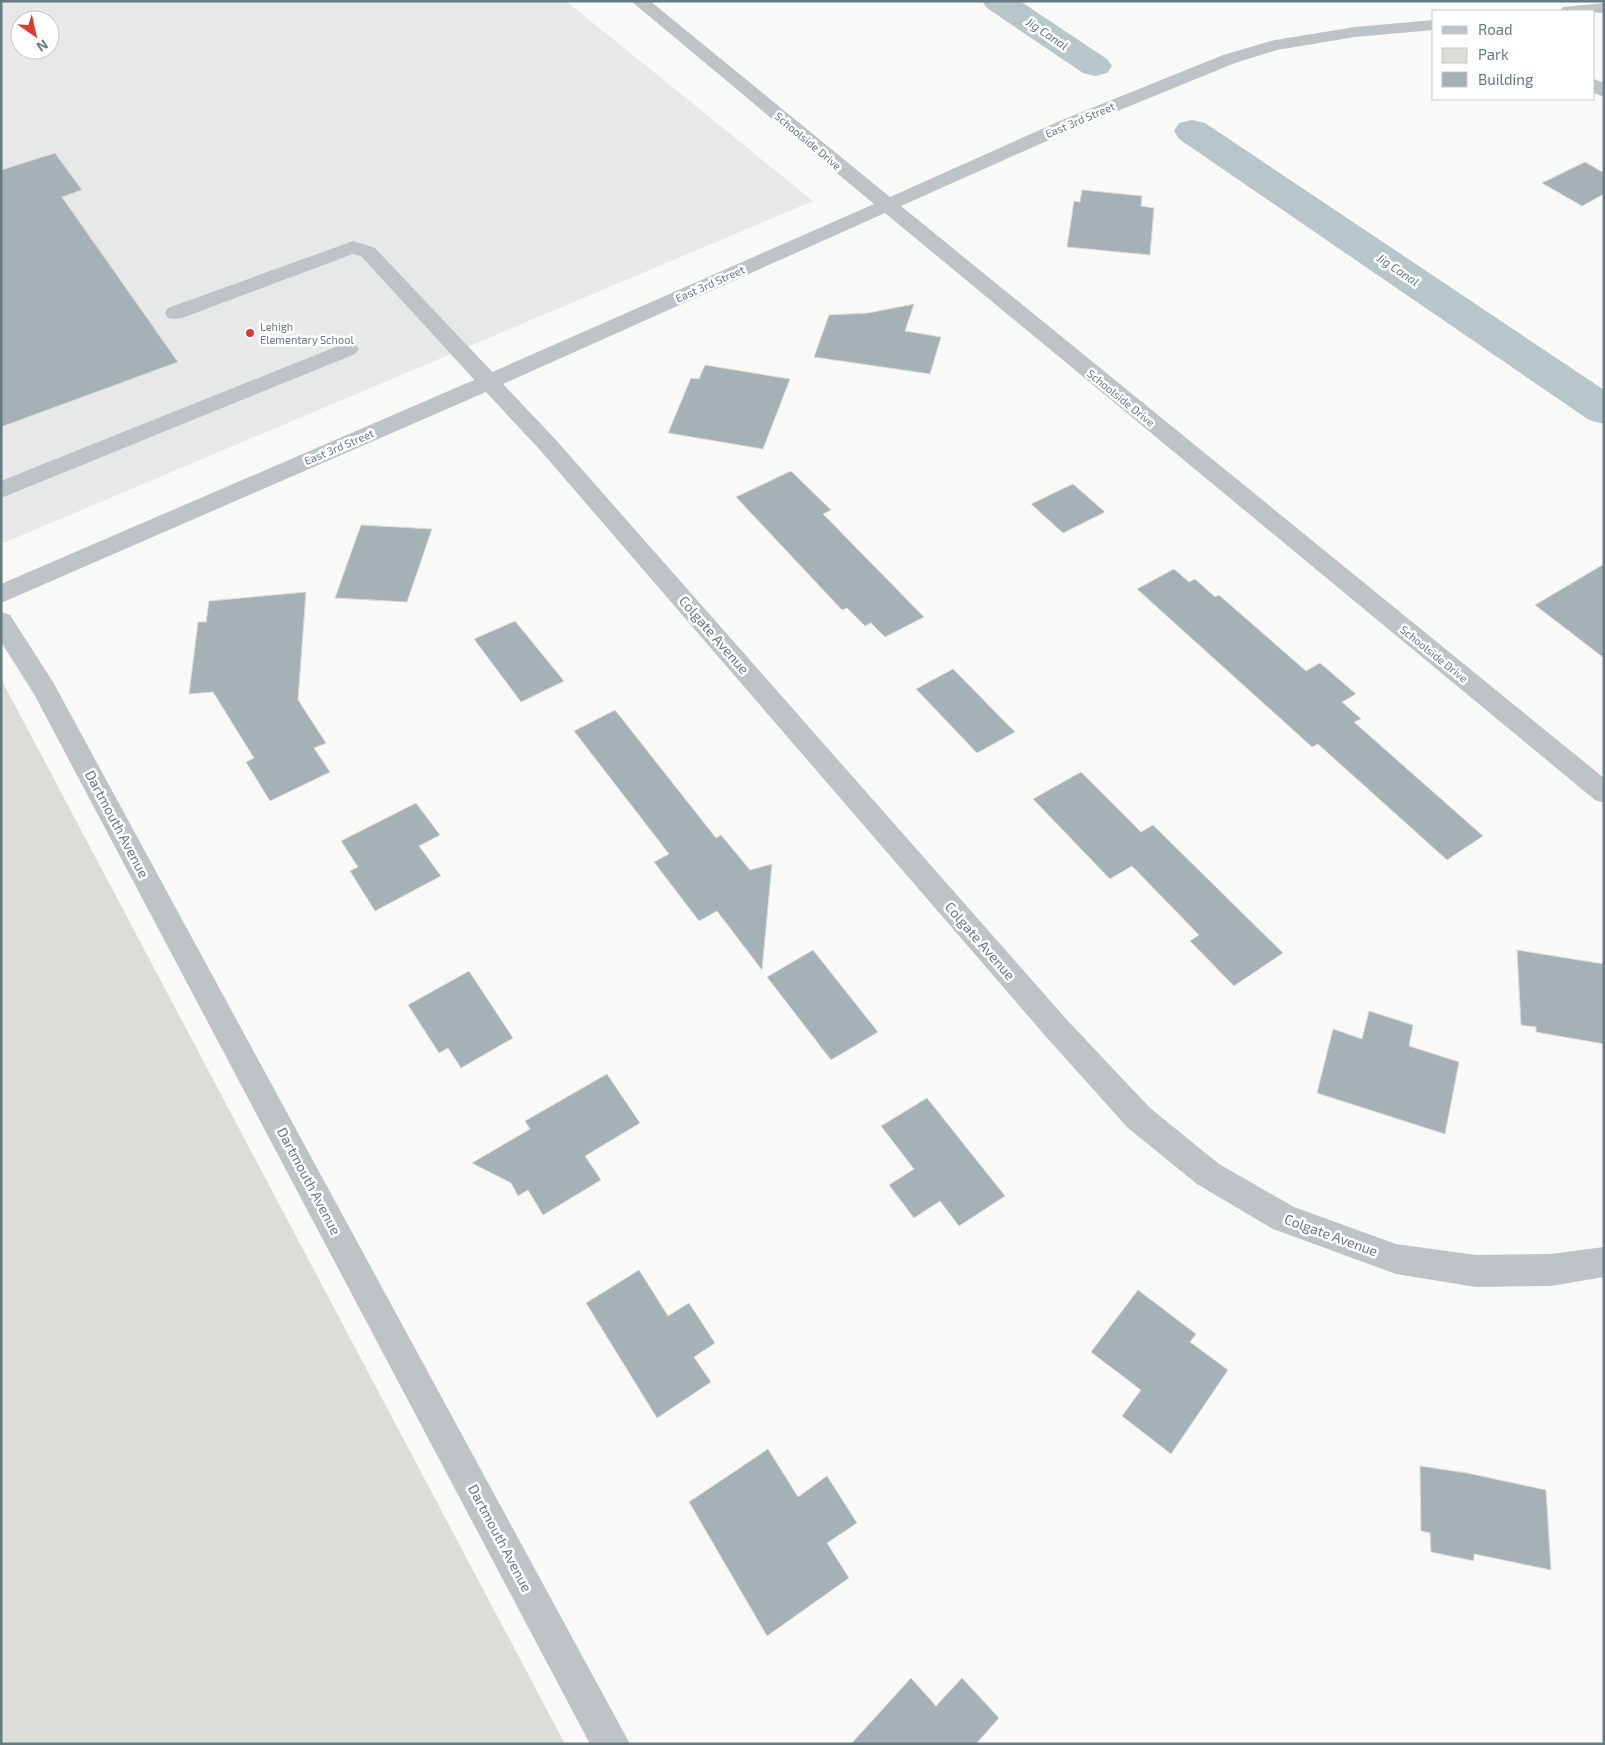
<svg xmlns="http://www.w3.org/2000/svg" width="1605" height="1745" font-family="'Exo 2',sans-serif">
<style>
.built{fill:#e7e9e8;fill-rule:evenodd}
.green{fill:#daded6}
.lines{fill:none;stroke-linecap:round;stroke-linejoin:round}
.canal{fill:#b7c6c8;fill-rule:evenodd}
.building{fill:#a5b1b4;stroke:#dbdbd9}
.service{fill:#bec4c6;fill-rule:evenodd}
.minor{fill:#bec4c6;fill-rule:evenodd}
.poi-dot{fill:#db3c35;stroke:#fff;stroke-width:2}
.labels{text-anchor:middle;stroke-width:5;stroke-linejoin:round;paint-order:stroke}
.far-street-label{font-size:11px;fill:#667a80;stroke:#fff}
.far-poi-label{font-size:11px;fill:#667a80;stroke:#fff;text-anchor:start}
.far-water-label{font-size:12px;font-style:italic;fill:#60787a;stroke:#fff}
.street-label{font-size:14px;fill:#667a80;stroke:#fff}
</style>
<rect width="100%" height="100%" fill="#f9f9f7"/>
<path class="built" d="M1 1H566L813 201 1 544ZM20 20H50V50H20Z"/>
<path class="green" d="M1 679 565 1744H1Z"/>
<g class="lines">
<g class="canal">
<path d="M982 1H1020L1107 59 1112 66 1107 73 1095 76 1083 73 987 8Z"/>
<path d="M1192 120 1205 123 1604 390V424L1589 420 1179 139 1174 131 1179 123Z"/>
</g>
</g>
<g class="building">
<path d="M55 153 82 190 62 197 178 362 1 427V170Z"/>
<path d="M1585 162 1604 173V194L1582 206 1542 183Z"/>
<path d="M1082 190 1142 196 1141 206 1154 208 1150 255 1067 247 1074 201 1080 202Z"/>
<path d="M914 304 905 331 941 337 930 374 814 357 829 315 868 313Z"/>
<path d="M705 365 790 379 763 449 668 433 691 378 699 379Z"/>
<path d="M791 471 831 510 823 514 924 617 885 637 871 623 865 626 847 608 842 610 736 497Z"/>
<path d="M1073 484 1105 512 1063 533 1031 504Z"/>
<path d="M361 525 432 529 407 602 335 598Z"/>
<path d="M1604 564V658L1535 605Z"/>
<path d="M1174 569 1189 582 1195 579 1215 597 1219 595 1306 671 1320 663 1356 694 1342 702 1361 719 1354 722 1483 836 1447 860 1318 744 1312 747 1137 589Z"/>
<path d="M306 592 298 700 326 743 314 748 330 772 270 801 246 762 254 758 213 692 189 694 198 622H206L209 601Z"/>
<path d="M515 621 564 681 521 702 474 639Z"/>
<path d="M953 669 1015 732 977 753 916 689Z"/>
<path d="M615 710 716 838 721 835 750 870 772 864 762 970 717 911 699 921 654 862 669 854 574 731Z"/>
<path d="M1081 772 1141 832 1153 825 1283 953 1234 986 1190 941 1199 935 1132 866 1110 879 1033 799Z"/>
<path d="M416 803 440 835 419 846 441 876 375 911 350 871 358 867 341 841Z"/>
<path d="M813 950 878 1032 831 1060 767 977Z"/>
<path d="M1517 950 1604 964V1044L1536 1032V1027L1521 1025Z"/>
<path d="M469 971 513 1038 461 1068 448 1048 439 1053 408 1005Z"/>
<path d="M1369 1011 1413 1025 1409 1046 1459 1062 1445 1134 1317 1093 1333 1029 1362 1039Z"/>
<path d="M607 1074 640 1123 585 1156 601 1180 543 1215 528 1190 518 1196 511 1183 472 1163 530 1129 525 1121Z"/>
<path d="M927 1098 1005 1196 959 1226 940 1201 914 1218 889 1185 914 1169 881 1126Z"/>
<path d="M639 1270 668 1316 689 1303 715 1343 694 1357 711 1382 657 1418 586 1303Z"/>
<path d="M1138 1290 1196 1334 1190 1342 1228 1370 1171 1454 1122 1416 1141 1390 1091 1352Z"/>
<path d="M768 1449 798 1497 827 1476 857 1523 827 1543 849 1578 767 1636 689 1502Z"/>
<path d="M1420 1466 1467 1473 1546 1490 1551 1570 1474 1554V1561L1431 1552 1430 1533 1421 1531Z"/>
<path d="M911 1678 936 1706 962 1678 999 1718 976 1744H851Z"/>
</g>
<g class="lines">
<g class="service">
<path d="M353 241 375 248 497 377 500 382 497 387 489 389 481 387 361 256 353 254 182 318 175 319 168 318 165 313 168 308Z"/>
<path d="M348 342 355 344 359 349 355 354 1 498V481Z"/>
</g>
<g class="minor">
<path d="M631 1H650L890 197 1062 120 1223 55 1275 40 1355 27 1434 20V30L1355 37 1277 50 1235 63 1076 128 901 206 1604 778V803L1595 800 885 213 503 384 556 440 1068 1021 1150 1108 1219 1164 1294 1207 1396 1244 1476 1255 1551 1254 1604 1247V1277L1551 1286 1476 1287 1396 1274 1273 1229 1197 1184 1128 1128 1048 1039 540 450 486 392 1 603V584L481 377 874 204Z"/>
<path d="M1604 3V13L1560 11 1563 7Z"/>
<path d="M1594 79 1604 83V97L1594 93Z"/>
<path d="M1 612 10 615 53 682 630 1744H590L34 694 1 642Z"/>
</g>
</g>
<circle class="poi-dot" cx="250" cy="333" r="5"/>
<g class="labels">
<g class="far-street-label">
<text transform="translate(1080 120) rotate(-23)" y="4">East 3rd Street</text>
<text transform="translate(808 141) rotate(40)" y="4">Schoolside Drive</text>
<text transform="translate(710 284) rotate(-24)" y="4">East 3rd Street</text>
<text transform="translate(1121 398) rotate(39)" y="4">Schoolside Drive</text>
<text transform="translate(339 447) rotate(-23)" y="4">East 3rd Street</text>
<text transform="translate(1434 654) rotate(39)" y="4">Schoolside Drive</text>
</g>
<g class="far-poi-label">
<text x="260" y="331">Lehigh<tspan x="260" dy="13">Elementary School</tspan></text>
</g>
<g class="far-water-label">
<text transform="translate(1047 34) rotate(34)" y="4">Jig Canal</text>
<text transform="translate(1398 270) rotate(34)" y="4">Jig Canal</text>
</g>
<g class="street-label">
<text transform="translate(714 635) rotate(49)" y="5">Colgate Avenue</text>
<text transform="translate(117 824) rotate(62)" y="5">Dartmouth Avenue</text>
<text transform="translate(980 941) rotate(49)" y="5">Colgate Avenue</text>
<text transform="translate(309 1181) rotate(62)" y="5">Dartmouth Avenue</text>
<text transform="translate(1331 1235) rotate(20)" y="5">Colgate Avenue</text>
<text transform="translate(500 1538) rotate(62)" y="5">Dartmouth Avenue</text>
</g>
</g>
<rect width="1605" height="1745" fill="none" stroke="#667a80" stroke-width="5"/>
<rect x="1432" y="10" width="162" height="90" fill="#ffffff" stroke="#c2cacc"/>
<rect x="1442" y="26" width="25" height="8" fill="#bec4c6" stroke="#c2cacc"/>
<text x="1478" y="35" font-size="15" fill="#667a80">Road</text>
<rect x="1442" y="48" width="25" height="15" fill="#daded6" stroke="#c2cacc"/>
<text x="1478" y="60" font-size="15" fill="#667a80">Park</text>
<rect x="1442" y="72" width="25" height="15" fill="#a5b1b4" stroke="#c2cacc"/>
<text x="1478" y="85" font-size="15" fill="#667a80">Building</text>
<g transform="translate(35 35) rotate(146)"><circle r="24" fill="#ffffff" stroke="#c2cacc"/>
<path d="M0-4L9 19L0 12L-9 19Z" fill="#db3c35"/>
<text y="-8" font-size="14" font-weight="bold" text-anchor="middle" fill="#667a80">N</text>
</g>
</svg>
